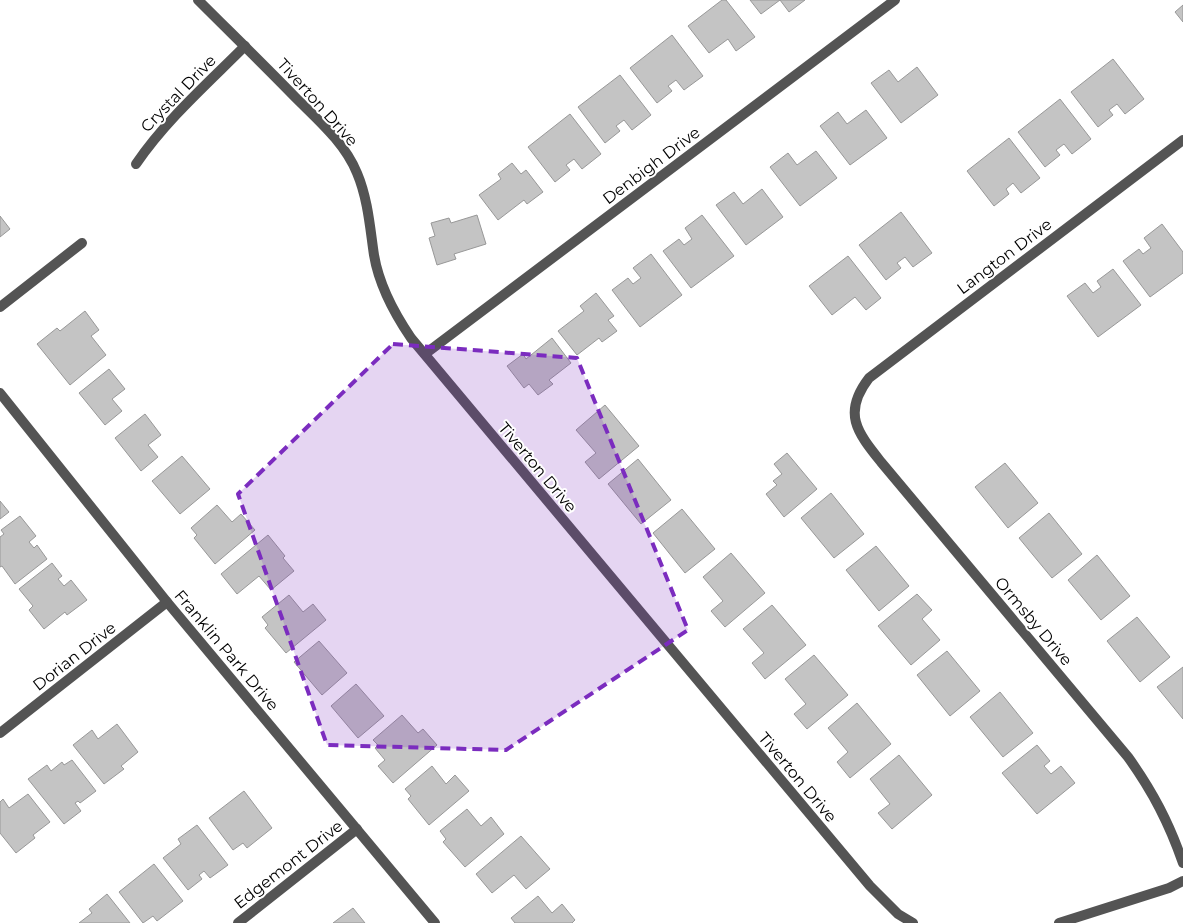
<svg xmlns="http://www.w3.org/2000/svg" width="1183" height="923" font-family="Montserrat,sans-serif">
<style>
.building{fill:#c4c4c4;stroke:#989898}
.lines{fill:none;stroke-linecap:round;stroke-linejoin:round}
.street{stroke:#545454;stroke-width:10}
.marked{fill:#7b2cbf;fill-opacity:0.2;stroke:#7b2cbf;stroke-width:4;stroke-dasharray:10 6;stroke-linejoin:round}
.labels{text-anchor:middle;stroke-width:4;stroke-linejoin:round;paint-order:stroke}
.street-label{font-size:16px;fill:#000;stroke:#fff}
</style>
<rect width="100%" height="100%" fill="#fff"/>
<g class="building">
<path d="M722 0H726L755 37 736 51 728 39 709 53 688 26Z"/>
<path d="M750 0H780L761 14Z"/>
<path d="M780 0H805L789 12Z"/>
<path d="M1183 5V22L1175 12Z"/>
<path d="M672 35 703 76 684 90 676 80 668 86 672 91 657 103 630 68Z"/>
<path d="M1113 59 1144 99 1125 114 1117 104 1109 110 1113 115 1098 127 1071 92Z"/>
<path d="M917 67 938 95 901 123 871 83 889 70 898 82Z"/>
<path d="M620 75 651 115 632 130 624 120 616 126 620 131 605 143 578 107Z"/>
<path d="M1060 99 1091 139 1072 154 1064 144 1056 150 1060 155 1045 167 1018 132Z"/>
<path d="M866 110 887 138 850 165 820 126 838 112 847 124Z"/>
<path d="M570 114 601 154 582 169 574 159 566 165 570 170 555 182 528 147Z"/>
<path d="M1009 138 1040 178 1021 193 1013 183 1006 189 1009 194 994 206 967 171Z"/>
<path d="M816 151 837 178 800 206 770 167 788 153 797 165Z"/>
<path d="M512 163 521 174 526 170 543 192 527 204 524 200 498 220 479 195 501 179 498 174Z"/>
<path d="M762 189 783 217 746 245 716 205 734 192 743 204Z"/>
<path d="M901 212 932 253 913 267 905 257 897 263 901 268 886 280 859 245Z"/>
<path d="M477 215 486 244 454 254 456 259 437 265 429 238 435 236 431 223 449 218 451 223Z"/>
<path d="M702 215 734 256 691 288 663 251 679 239 684 245 692 239 685 228Z"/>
<path d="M0 216 10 229 0 237Z"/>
<path d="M1162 224 1183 252V273L1150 297 1123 261 1139 249 1143 254 1151 248 1144 238Z"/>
<path d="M651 254 682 295 640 327 612 290 628 278 633 284 641 278 633 268Z"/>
<path d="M848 256 881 298 866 310 855 297 832 315 809 286Z"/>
<path d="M1113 269 1141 305 1098 337 1067 296 1085 283 1093 293 1101 287 1097 281Z"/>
<path d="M596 293 614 316 608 320 617 331 602 342 599 338 577 355 558 331 584 311 580 306Z"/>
<path d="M85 311 99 330 91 336 106 355 70 385 37 344 57 328 60 331Z"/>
<path d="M552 338 571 363 549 380 553 384 538 395 529 384 524 388 507 366 523 354 526 359Z"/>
<path d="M109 369 125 389 112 399 122 411 105 425 79 393Z"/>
<path d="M605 405 639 446 599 479 585 462 596 453 576 430Z"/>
<path d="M145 414 161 435 148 445 158 457 141 471 115 438Z"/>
<path d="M787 453 817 489 784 517 766 494 777 485 773 481 782 474 774 464Z"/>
<path d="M182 456 210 489 180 514 152 481Z"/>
<path d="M638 459 671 500 641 524 608 484Z"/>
<path d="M1005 463 1038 503 1008 528 975 487Z"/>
<path d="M831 493 864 534 834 558 801 518Z"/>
<path d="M0 501 9 512 0 519Z"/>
<path d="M217 505 232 522 241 514 255 530 215 564 194 538 197 535 191 528Z"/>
<path d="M682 509 715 549 685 573 653 533Z"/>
<path d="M1049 513 1082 554 1052 578 1019 538Z"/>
<path d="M20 516 36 536 29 542 34 548 37 545 47 559 15 584 2 566 0 567V537L4 534 1 530Z"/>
<path d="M268 535 285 556 283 558 294 571 271 590 259 576 237 594 221 574Z"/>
<path d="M876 546 909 586 879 611 846 570Z"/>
<path d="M731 553 765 593 725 627 711 611 723 601 703 577Z"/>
<path d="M1097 555 1130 596 1101 620 1068 580Z"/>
<path d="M52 563 62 576 58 579 64 586 71 580 87 600 67 615 65 612 44 629 29 610 33 606 19 589Z"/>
<path d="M917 594 932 610 922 619 940 640 911 665 878 626Z"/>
<path d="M289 595 303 612 313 604 326 620 286 653 265 628 268 625 262 617Z"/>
<path d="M772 605 806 645 765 679 752 663 764 653 743 629Z"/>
<path d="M1137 617 1170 657 1140 682 1107 641Z"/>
<path d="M319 641 347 673 322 695 294 662Z"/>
<path d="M947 651 980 691 950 716 917 675Z"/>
<path d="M814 655 848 695 807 729 794 714 806 704 785 679Z"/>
<path d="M1183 667V719L1157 687Z"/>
<path d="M356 684 384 716 358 738 331 706Z"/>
<path d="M1000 692 1033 733 1003 757 970 717Z"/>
<path d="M857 703 891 744 850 778 837 762 848 752 828 728Z"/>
<path d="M402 715 418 733 423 729 437 745 393 783 378 766 385 760 375 748 378 745 373 740Z"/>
<path d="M117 724 138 752 121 766 124 769 104 784 73 745 92 730 98 739Z"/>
<path d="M1037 745 1050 761 1044 766 1051 774 1061 766 1075 783 1037 814 1002 773Z"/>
<path d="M899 755 932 795 892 829 878 813 890 804 870 779Z"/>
<path d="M72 760 96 791 80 803 78 801 75 803 81 811 64 824 28 779 47 765 51 771 62 762 64 765Z"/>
<path d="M432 766 446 784 455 775 469 791 429 825 408 799 411 796 405 789Z"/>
<path d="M244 791 272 828 247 848 243 843 233 850 209 818Z"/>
<path d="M28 794 50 822 33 835 35 838 16 853 0 833V802L3 799 9 808Z"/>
<path d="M467 809 481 826 491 817 504 834 465 867 443 842 446 839 440 831Z"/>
<path d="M197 825 228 865 210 878 204 871 199 875 202 879 188 890 163 858 181 844 178 839Z"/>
<path d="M521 836 550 869 526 889 514 875 492 893 476 874Z"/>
<path d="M154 864 183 901 157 921 153 916 143 923 119 892Z"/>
<path d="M107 894 130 923H79L92 913 89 909Z"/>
<path d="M538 896 552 913 562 904 575 920 572 923H515L511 918Z"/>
<path d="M353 908 365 923H333Z"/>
</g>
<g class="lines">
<g class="street">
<path d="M198 0C230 32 263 64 295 97 318 120 345 143 357 173 368 199 370 228 374 255 379 285 394 313 411 338L870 886 898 914 913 923"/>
<path d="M1183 140 869 378C842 413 857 432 881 462L1128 757C1153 792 1169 823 1183 863"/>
<path d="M136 164C166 120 207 84 245 46"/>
<path d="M0 307 82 243"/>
<path d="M425 354 895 0"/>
<path d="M0 393 167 602 435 923"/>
<path d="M0 733 167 602"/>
<path d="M238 923 357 829"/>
<path d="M1059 923 1169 888 1183 881"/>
</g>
</g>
<path class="marked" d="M393 344 577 358 688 630 506 750 327 745 238 494Z"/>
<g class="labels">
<g class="street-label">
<text transform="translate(178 93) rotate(-46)" y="6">Crystal Drive</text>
<text transform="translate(318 102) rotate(48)" y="6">Tiverton Drive</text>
<text transform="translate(651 165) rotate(-37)" y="6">Denbigh Drive</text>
<text transform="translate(1004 256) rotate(-37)" y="6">Langton Drive</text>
<text transform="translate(538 467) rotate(50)" y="6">Tiverton Drive</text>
<text transform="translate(1034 621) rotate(50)" y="6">Ormsby Drive</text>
<text transform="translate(227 650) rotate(50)" y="6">Franklin Park Drive</text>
<text transform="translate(74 656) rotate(-38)" y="6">Dorian Drive</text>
<text transform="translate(798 777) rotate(50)" y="6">Tiverton Drive</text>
<text transform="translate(288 864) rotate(-38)" y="6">Edgemont Drive</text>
</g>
</g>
</svg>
